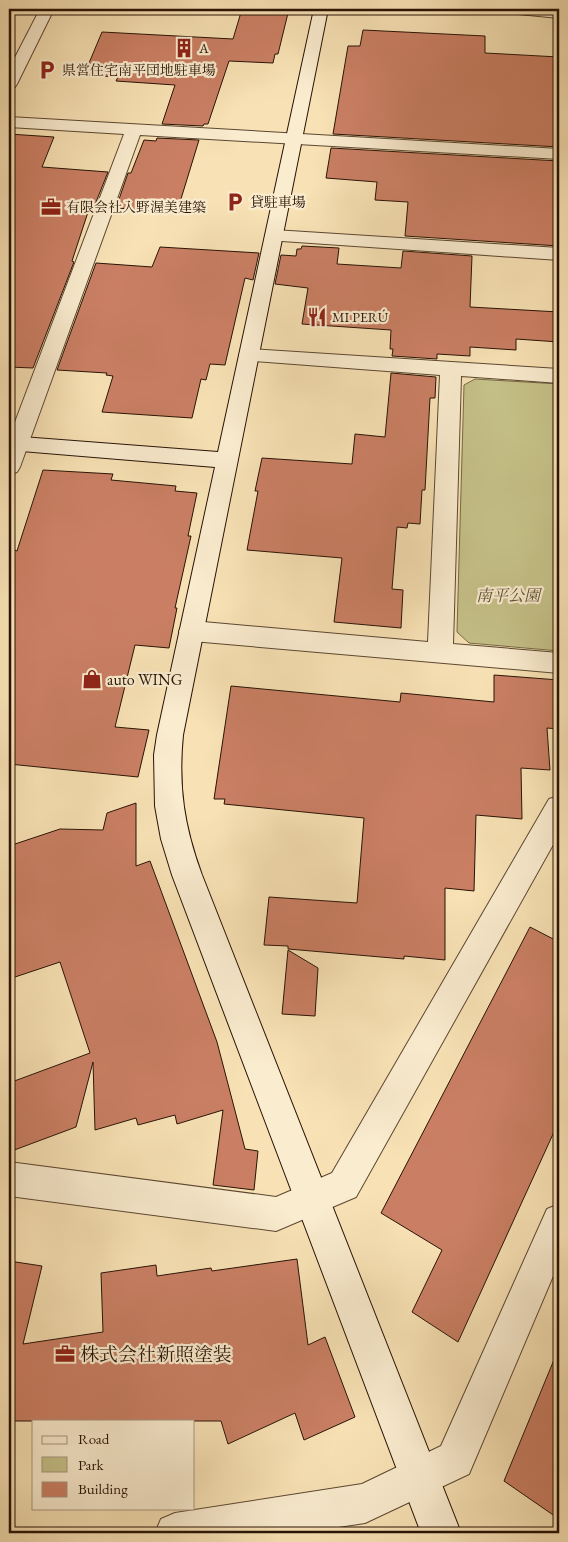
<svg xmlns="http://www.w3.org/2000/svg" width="568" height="1542" font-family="'EB Garamond','Noto Serif JP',serif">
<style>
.green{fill:#c5c188;stroke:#766a46}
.building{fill:#ca7f64;stroke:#281305}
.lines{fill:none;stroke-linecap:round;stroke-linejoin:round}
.street-casing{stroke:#5c4731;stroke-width:2}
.secondary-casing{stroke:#281305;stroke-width:2}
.street{fill:#faeccf;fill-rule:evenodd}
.secondary{fill:#faeccf;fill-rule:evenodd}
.labels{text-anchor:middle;stroke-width:4.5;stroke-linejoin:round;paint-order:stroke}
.far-poi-label{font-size:14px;fill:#281305;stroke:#faeccf;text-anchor:start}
.park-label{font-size:16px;font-style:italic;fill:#5f5033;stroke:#faeccf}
.poi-label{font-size:16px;fill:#281305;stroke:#faeccf;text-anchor:start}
.near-poi-label{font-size:19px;fill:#281305;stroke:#faeccf;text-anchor:start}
</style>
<rect width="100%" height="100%" fill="#f8e2b5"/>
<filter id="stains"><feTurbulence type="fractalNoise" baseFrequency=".004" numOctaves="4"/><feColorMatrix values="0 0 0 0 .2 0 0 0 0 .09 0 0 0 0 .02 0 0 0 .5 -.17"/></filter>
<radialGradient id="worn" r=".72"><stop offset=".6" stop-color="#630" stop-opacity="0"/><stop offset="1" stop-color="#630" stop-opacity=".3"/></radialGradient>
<path class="green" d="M475 379 559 384V651L469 643 457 632 464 385Z"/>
<g class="building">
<path d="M242 9H289L278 54H275L273 63 229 61 208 124H204L203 126 162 124 175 85 116 81 118 77 84 75 102 32 233 39Z"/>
<path d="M363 30 485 36V53L559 57V147L333 134 348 46H360Z"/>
<path d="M9 134 54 137 42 167 108 172 94 207 90 206 72 261 74 262 33 368 9 367Z"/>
<path d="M157 138 199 140 177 212 116 208 128 173H131L144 140 156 141Z"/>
<path d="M331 148 559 161V246L405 236 408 202 375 200 377 182 326 178Z"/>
<path d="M302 246 339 248 337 264 401 268 403 251 472 256 470 307 559 312V342L516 339V350L470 347V356L437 354V359L392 356 393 349H390L391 330 302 324 308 288 275 284 281 255 296 256 297 249H301Z"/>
<path d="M160 247 259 253 253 280 245 278 225 365 210 364 206 380 201 379 192 418 102 412 113 376 106 375 107 373 57 370 96 263 152 267Z"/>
<path d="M391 373 436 377 435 398H430L425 490H422L420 524 408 523 407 528 397 527 392 589 403 590 401 628 334 622 342 558 247 550 258 491H255L262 458 352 464 355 434 385 437Z"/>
<path d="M43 470 113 474 111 480 176 486 175 491 197 493 188 536H191L175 608H177L169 648 135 645 115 727 149 730 138 777 9 764V564L14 550 17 551Z"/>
<path d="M494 675 559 680V729L547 728 550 770 521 768 522 819 476 815 474 891 445 888V960L404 956V959L288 949V946L264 945 269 897 357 903 364 818 224 804 225 799H214L231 686 400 702 401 693 494 702Z"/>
<path d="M136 803V866L150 861 217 1042 245 1149 258 1151 254 1190 213 1185 223 1110 177 1124 175 1115 138 1125 136 1118 95 1130 93 1062 76 1127 9 1152V1083L90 1053 60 962 9 979V846L60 829 103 830 107 813Z"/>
<path d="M530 927 559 942V1121L458 1342 412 1312 442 1250 381 1213Z"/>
<path d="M288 950 318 968 315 1016 282 1014Z"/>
<path d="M297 1259 308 1345 325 1337 355 1417 304 1440 295 1413 228 1444 221 1421H9V1261L42 1266 23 1344 103 1332 101 1273 156 1265 157 1276 211 1268 212 1271Z"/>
<path d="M558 1350H559V1519L504 1481Z"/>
</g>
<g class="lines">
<defs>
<g id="street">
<path d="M40 9H54L17 84 15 87 9 89V69Z"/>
<path d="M500 9 559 10V18L507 13 502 12Z"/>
<path d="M9 117 559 149V159L140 135 20 467 17 472 9 475V438L124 134 9 127Z"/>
<path d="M274 230 559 248V260L267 240 265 236 267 232Z"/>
<path d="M249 349 559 369V383L461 376 453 644 559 653V673L192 641 183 638 179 631 183 624 192 621 428 642 440 375 242 360 239 355 242 350Z"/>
<path d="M559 796V834L356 1197 276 1231 9 1196V1162L276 1197 332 1173 549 799Z"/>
<path d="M559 1204V1262L469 1474 365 1523 299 1533H155L161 1519 175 1513 362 1484 441 1446 547 1209Z"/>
</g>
<path id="secondary" d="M314 9H328L183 735C178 787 184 826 202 875L461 1533H421L172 875 161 839 155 806 154 755 157 735 215 467 9 450V436L218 452Z"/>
</defs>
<use href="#street" class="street-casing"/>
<use href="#secondary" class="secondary-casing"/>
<use href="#street" class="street"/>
<use href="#secondary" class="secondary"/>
</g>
<defs>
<symbol id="building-bare" viewBox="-9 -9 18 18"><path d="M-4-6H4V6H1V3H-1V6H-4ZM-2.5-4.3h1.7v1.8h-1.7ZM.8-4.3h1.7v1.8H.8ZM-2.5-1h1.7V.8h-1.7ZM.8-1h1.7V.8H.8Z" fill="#8f2418" stroke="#faeccf" stroke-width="2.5" paint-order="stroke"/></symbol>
<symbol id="parking-bare" viewBox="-9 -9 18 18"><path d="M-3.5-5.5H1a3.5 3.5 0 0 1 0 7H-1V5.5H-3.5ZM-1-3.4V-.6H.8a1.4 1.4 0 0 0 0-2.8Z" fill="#8f2418" stroke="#faeccf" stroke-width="2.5" paint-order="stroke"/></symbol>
<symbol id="office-bare" viewBox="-9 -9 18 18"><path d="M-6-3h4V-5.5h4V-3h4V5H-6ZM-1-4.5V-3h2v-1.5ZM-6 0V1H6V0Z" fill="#8f2418" stroke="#faeccf" stroke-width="2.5" paint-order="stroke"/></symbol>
<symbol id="restaurant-bare" viewBox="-9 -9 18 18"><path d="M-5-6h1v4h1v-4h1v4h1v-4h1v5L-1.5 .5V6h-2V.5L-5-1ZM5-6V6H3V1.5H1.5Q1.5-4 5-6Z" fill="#8f2418" stroke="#faeccf" stroke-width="2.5" paint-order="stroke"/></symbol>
<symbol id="shop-bare" viewBox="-9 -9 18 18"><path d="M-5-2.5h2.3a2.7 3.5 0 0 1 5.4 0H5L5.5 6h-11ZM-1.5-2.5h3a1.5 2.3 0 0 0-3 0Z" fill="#8f2418" stroke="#faeccf" stroke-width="2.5" paint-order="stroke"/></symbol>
</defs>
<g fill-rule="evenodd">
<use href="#building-bare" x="170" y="34" width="28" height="28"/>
<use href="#parking-bare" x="33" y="56" width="28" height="28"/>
<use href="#parking-bare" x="221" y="188" width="28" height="28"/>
<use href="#office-bare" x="37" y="193" width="28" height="28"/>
<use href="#restaurant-bare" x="303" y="303" width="28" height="28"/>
<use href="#shop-bare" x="78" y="665" width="28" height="28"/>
<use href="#office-bare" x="51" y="1340" width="28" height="28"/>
</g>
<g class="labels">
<g class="far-poi-label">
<text x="199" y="53">A</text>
<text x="62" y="75">県営住宅南平団地駐車場</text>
<text x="250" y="207">貸駐車場</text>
<text x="66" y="212">有限会社入野渥美建築</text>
<text x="332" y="322">MI PERÚ</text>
</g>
<g class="park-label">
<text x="508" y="601">南平公園</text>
</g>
<g class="poi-label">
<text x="107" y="685">auto WING</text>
</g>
<g class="near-poi-label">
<text x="80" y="1361">株式会社新照塗装</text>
</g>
</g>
<rect width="568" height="1542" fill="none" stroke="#f8e2b5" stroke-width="30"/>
<rect x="10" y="10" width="548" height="1522" fill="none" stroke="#281305" stroke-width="2.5"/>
<rect x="15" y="15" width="538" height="1512" fill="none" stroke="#281305"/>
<rect x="32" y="1420" width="162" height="90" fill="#faeccf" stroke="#a6957e"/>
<rect x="42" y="1436" width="25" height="8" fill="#faeccf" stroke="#a6957e"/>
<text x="78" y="1444" font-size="15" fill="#281305">Road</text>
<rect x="42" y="1457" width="25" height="15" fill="#c5c188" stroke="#a6957e"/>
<text x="78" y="1470" font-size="15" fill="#281305">Park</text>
<rect x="42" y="1482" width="25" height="15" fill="#ca7f64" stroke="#a6957e"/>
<text x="78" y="1494" font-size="15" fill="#281305">Building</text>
<rect width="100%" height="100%" filter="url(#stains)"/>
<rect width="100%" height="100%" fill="url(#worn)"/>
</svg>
